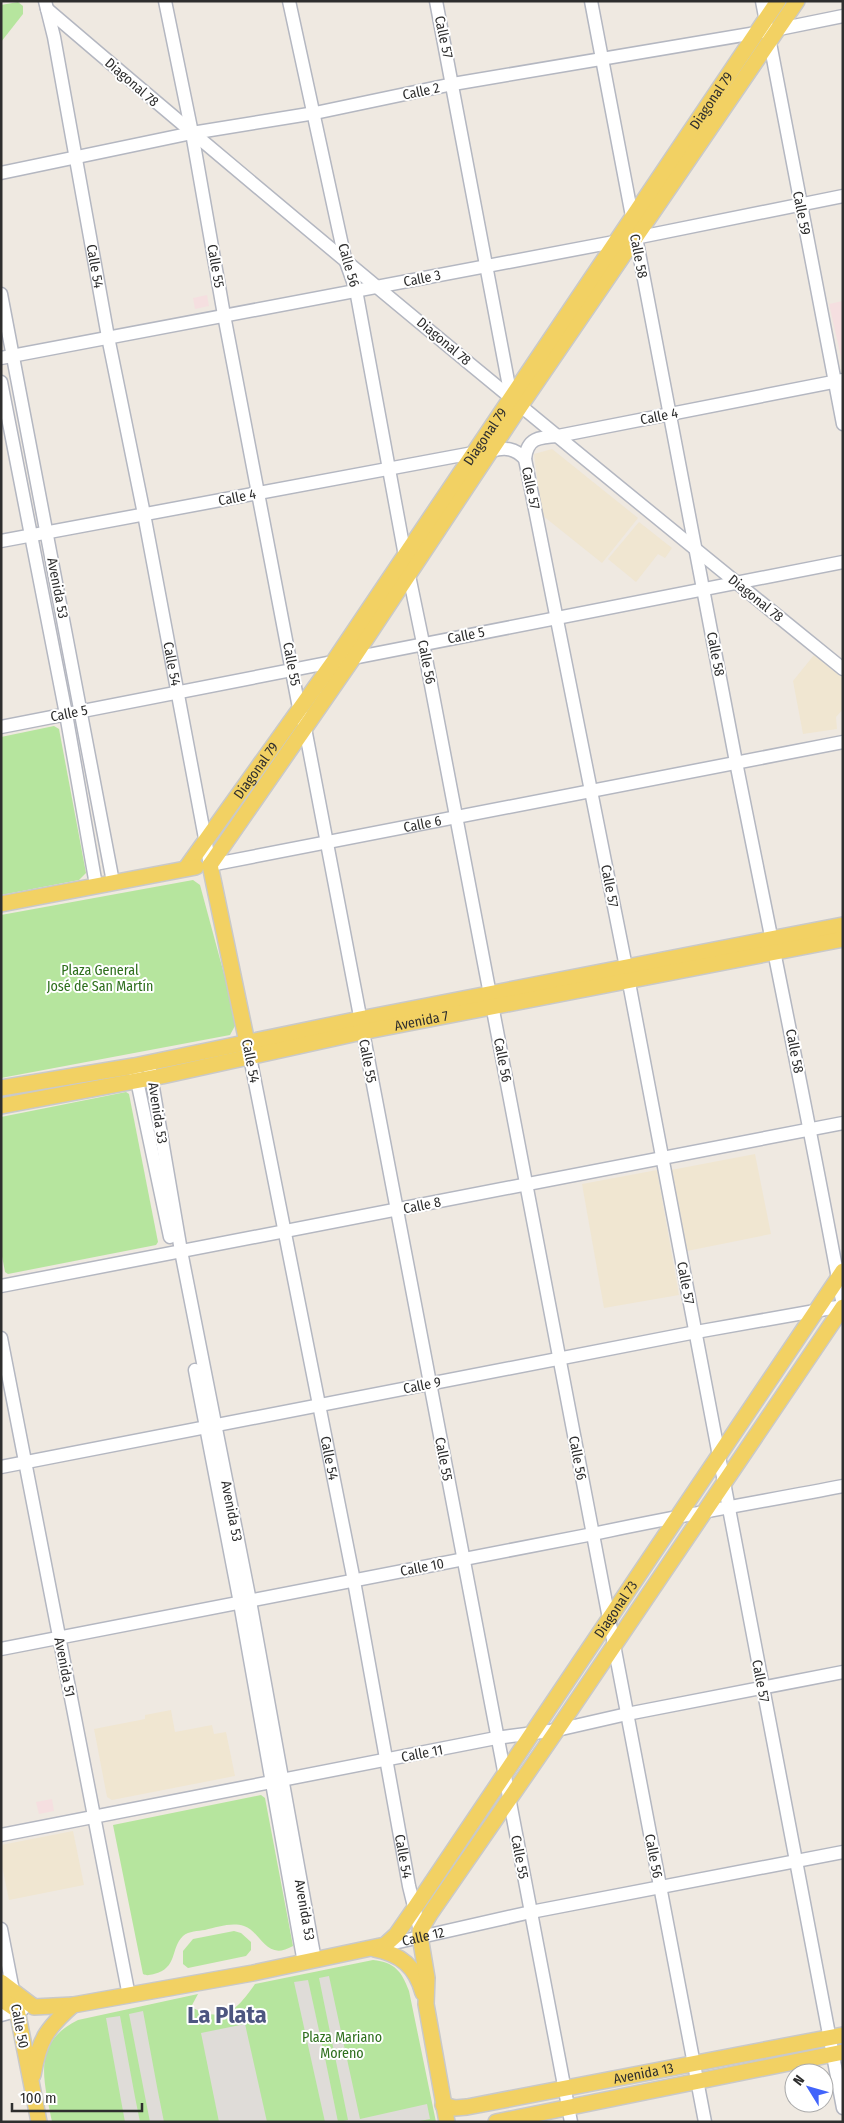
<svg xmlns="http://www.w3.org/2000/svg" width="844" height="2123" font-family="'Fira Sans Condensed',sans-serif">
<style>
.education{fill:#f0e6d1}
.medical{fill:#f5dfe0}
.green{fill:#b6e59e}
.plaza{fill:#dfdcd8}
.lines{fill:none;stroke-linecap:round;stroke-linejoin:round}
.minor-casing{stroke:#b4b7c1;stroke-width:15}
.major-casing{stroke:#c9c9c9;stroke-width:18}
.minor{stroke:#fff;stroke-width:12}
.major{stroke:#f2d163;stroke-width:15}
.labels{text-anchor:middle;stroke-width:4;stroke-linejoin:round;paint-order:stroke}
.street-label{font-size:14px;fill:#2e2e2e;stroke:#fff}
.park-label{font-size:14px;fill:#2c6e1b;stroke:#fff}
.town-label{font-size:24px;font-weight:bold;fill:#4d5680;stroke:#fff}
</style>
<rect width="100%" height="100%" fill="#efe9e1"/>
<g class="education">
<path d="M552 449 638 518 602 563 542 515 534 454Z"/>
<path d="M639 522 672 548 665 558 658 554 636 582 608 559Z"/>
<path d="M814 655 843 678V709L836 717 837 729 803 734 793 681Z"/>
<path d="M755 1154 771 1234 687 1251 671 1170Z"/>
<path d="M657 1170 679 1295 604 1308 582 1184Z"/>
<path d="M171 1710 175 1732 212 1725 214 1734 226 1732 235 1776 112 1800 107 1797 94 1729 145 1719V1715Z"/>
<path d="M73 1831 84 1885 9 1900 1 1861V1845Z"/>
</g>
<g class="medical">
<path d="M207 295 209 306 195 309 193 298Z"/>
<path d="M843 301V366L829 304Z"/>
<path d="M52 1799 54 1811 39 1814 36 1802Z"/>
</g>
<g class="green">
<path d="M18 2 23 6V14L1 42V5Z"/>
<path d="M54 726 59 729 86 873 79 880 1 895V737Z"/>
<path d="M193 880 200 885 237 1022 230 1035 1 1078V915Z"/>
<path d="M126 1092 129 1094 158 1242 156 1245 8 1274 5 1272 1 1251V1117Z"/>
<path d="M261 1795 265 1798 293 1946C265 1962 262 1932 244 1926 232 1922 217 1927 205 1930 198 1931 189 1931 183 1936 170 1949 178 1968 154 1974 149 1975 147 1976 143 1974L113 1825Z"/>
<path d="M234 1931 241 1933 251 1942V1950L246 1956 188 1968 183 1964V1951L193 1939Z"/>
<path d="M373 1960C395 1962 402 1972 409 1991L436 2122H52C44 2080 31 2043 78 2020L198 1994 191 2007C224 2024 236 2011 255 1984Z"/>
</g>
<g class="plaza">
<path d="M329 1976 360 2119 427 2104 430 2119 415 2122H339L348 2120 319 1978Z"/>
<path d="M308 1980 325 2058 338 2122H325L294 1982Z"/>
<path d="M143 2011 158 2092 164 2122H150L129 2014Z"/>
<path d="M120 2016 135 2097 140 2122H125L106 2018Z"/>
<path d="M245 2024 267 2122H219L201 2033Z"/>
</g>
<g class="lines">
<defs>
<g id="minor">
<path id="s1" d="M45 1 54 37 108 337 144 514 210 865 843 742"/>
<path d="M165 1 192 133 224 315 299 708 305 728 571 2122"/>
<path d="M289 1 345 259 356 290 405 556 423 643 705 2122"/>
<path d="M436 1 511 397"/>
<path d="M591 1C640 255 686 509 736 762 772 943 810 1124 843 1306"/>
<path d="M762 1 843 424"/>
<path d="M47 9C309 233 575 452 843 669"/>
<path d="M1 173 192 133 315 113 453 84 779 29 843 16"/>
<path d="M1 294 113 882"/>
<path d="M1 358 635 238 843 196"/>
<path d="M843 380 558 436C539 437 527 438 525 459L626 967 843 2108"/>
<path d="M1 382 66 714 96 885"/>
<path d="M491 451C505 447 515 448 525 459"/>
<path d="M1 541 473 453"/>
<path d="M1 727 843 562"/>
<path id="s2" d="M250 1057 354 1581 409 1886 420 1931"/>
<path d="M150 1070 181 1251 250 1601 315 1960"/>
<path d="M135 1071 170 1237"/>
<path d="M1 1286 843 1123"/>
<path d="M1 1338 129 1996"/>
<path d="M195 1370 240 1603 304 1963"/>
<path d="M1 1467 696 1332 843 1306"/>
<path d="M1 1649 593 1534C676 1516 759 1502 843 1486"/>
<path d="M1 1835 496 1738 557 1730 627 1714 843 1672"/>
<path d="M1 1929 14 1996"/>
<path id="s3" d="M385 1945 531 1912 843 1852"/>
<path d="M1 2015 23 2009"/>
</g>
<g id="major">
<path d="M210 865 354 657 521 405 797 1"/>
<path d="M210 865 249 1052"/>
<path id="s4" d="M186 868 334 661 778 1"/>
<path d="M1 904 196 867"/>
<path d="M1 1088 134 1066 360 1019 843 925"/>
<path id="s5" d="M1 1106 162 1076 362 1032 843 939"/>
<path d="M374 1949C401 1954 416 1967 423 1993"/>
<path id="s6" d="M1 1982 34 2007 73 2005 253 1973 385 1945 396 1935 414 1909 843 1271"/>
<path d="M1 1999 17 2010 39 2122"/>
<path d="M33 2075C39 2040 46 2029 73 2005"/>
<path id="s7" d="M443 2105 455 2108 467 2107 843 2035"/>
<path d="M447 2122 426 2004 427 1978 420 1936V1931L430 1914 557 1730 843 1307"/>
<path d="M496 2122 843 2052"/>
</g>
</defs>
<use href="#minor" class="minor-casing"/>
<use href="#major" class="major-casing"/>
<use href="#minor" class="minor"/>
<use href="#major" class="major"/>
</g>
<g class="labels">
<g class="street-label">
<text transform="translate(444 37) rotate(78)" y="5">Calle 57</text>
<text transform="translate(132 82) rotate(41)" y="5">Diagonal 78</text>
<text transform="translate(421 91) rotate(-12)" y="5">Calle 2</text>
<text dy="5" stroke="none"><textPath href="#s4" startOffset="930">Diagonal 79</textPath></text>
<text transform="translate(802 213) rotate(79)" y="5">Calle 59</text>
<text transform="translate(639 256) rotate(79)" y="5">Calle 58</text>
<text transform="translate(349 265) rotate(74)" y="5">Calle 56</text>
<text dy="5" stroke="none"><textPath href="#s1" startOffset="270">Calle 54</textPath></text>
<text transform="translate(216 266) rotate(80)" y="5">Calle 55</text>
<text transform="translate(422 278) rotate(-11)" y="5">Calle 3</text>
<text transform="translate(444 341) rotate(40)" y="5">Diagonal 78</text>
<text transform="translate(659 416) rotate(-11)" y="5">Calle 4</text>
<text dy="5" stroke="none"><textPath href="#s4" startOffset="525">Diagonal 79</textPath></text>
<text transform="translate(531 488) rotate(78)" y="5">Calle 57</text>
<text transform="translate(237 497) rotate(-11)" y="5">Calle 4</text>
<text transform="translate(58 588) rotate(79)" y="5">Avenida 53</text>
<text transform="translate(756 598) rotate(39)" y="5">Diagonal 78</text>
<text transform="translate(466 635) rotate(-11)" y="5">Calle 5</text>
<text transform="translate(716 654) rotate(79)" y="5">Calle 58</text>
<text transform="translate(427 662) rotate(79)" y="5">Calle 56</text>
<text dy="5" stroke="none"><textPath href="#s1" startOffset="675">Calle 54</textPath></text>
<text transform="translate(292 664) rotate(79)" y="5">Calle 55</text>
<text transform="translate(69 713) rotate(-11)" y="5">Calle 5</text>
<text dy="5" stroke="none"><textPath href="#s4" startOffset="120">Diagonal 79</textPath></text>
<text dy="5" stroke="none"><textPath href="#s1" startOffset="1096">Calle 6</textPath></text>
<text transform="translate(610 886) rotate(79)" y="5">Calle 57</text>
<text dy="5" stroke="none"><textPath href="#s5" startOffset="429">Avenida 7</textPath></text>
<text transform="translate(795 1051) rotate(79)" y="5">Calle 58</text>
<text transform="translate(503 1060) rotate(79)" y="5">Calle 56</text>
<text transform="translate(251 1061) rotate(79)" y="5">Calle 54</text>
<text transform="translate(368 1061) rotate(79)" y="5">Calle 55</text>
<text transform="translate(158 1113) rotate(81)" y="5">Avenida 53</text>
<text transform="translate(422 1205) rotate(-11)" y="5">Calle 8</text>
<text transform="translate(686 1283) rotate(79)" y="5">Calle 57</text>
<text transform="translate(422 1385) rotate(-11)" y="5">Calle 9</text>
<text dy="5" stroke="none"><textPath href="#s2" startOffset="409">Calle 54</textPath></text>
<text transform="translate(578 1458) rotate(79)" y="5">Calle 56</text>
<text transform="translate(444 1459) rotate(79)" y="5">Calle 55</text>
<text transform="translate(232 1511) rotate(79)" y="5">Avenida 53</text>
<text transform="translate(422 1567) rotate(-11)" y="5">Calle 10</text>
<text dy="5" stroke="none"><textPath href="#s6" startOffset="806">Diagonal 73</textPath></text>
<text transform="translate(65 1667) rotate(79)" y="5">Avenida 51</text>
<text transform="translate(761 1681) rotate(79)" y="5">Calle 57</text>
<text transform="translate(422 1753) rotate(-11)" y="5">Calle 11</text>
<text dy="5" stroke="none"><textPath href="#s2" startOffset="814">Calle 54</textPath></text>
<text transform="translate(654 1856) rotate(79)" y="5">Calle 56</text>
<text transform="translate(520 1857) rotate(79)" y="5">Calle 55</text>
<text transform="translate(305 1910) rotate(80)" y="5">Avenida 53</text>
<text dy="5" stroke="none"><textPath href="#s3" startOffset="39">Calle 12</textPath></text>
<text transform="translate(20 2026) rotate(79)" y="5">Calle 50</text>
<text dy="5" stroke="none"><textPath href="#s7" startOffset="204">Avenida 13</textPath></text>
</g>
<g class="park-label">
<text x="100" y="975">Plaza General<tspan x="100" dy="16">José de San Martín</tspan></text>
<text x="342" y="2042">Plaza Mariano<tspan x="342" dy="16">Moreno</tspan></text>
</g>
<g class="town-label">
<text x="227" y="2023">La Plata</text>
</g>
</g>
<rect width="844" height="2123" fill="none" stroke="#2e2e2e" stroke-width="5"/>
<g transform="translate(809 2088) rotate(307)"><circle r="24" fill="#ffffff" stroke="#ababab"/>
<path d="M0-4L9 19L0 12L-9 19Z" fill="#4264fb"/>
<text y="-8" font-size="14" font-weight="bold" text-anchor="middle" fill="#2e2e2e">N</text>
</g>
<path d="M12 2103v8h130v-8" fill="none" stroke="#2e2e2e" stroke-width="2.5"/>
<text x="20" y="2103" font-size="15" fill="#2e2e2e" stroke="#ffffff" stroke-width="4" paint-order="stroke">100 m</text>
</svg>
